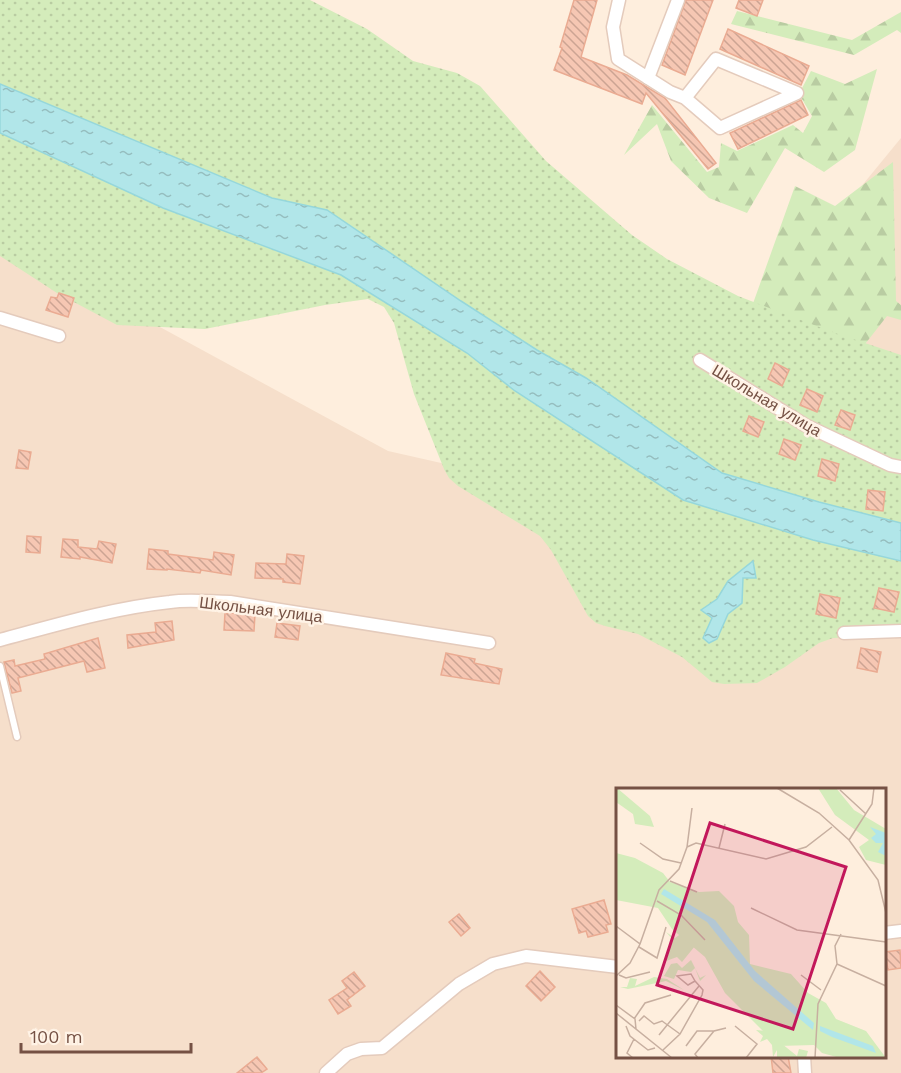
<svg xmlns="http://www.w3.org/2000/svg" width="901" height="1073" font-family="'Work Sans',sans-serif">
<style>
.residential{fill:#f6dfcb;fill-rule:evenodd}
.forest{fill:url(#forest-firs)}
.park{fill:url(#park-dots)}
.water{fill:url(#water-ripples);stroke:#96d7db;stroke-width:1.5}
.building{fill:url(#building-back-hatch);stroke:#eaab92;stroke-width:1.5}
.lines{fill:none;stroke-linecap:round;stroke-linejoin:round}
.service-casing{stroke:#e4cbbc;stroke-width:9}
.minor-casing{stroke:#e4cbbc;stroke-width:15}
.service{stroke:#fff;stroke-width:6}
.minor{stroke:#fff;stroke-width:12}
.labels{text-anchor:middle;stroke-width:5;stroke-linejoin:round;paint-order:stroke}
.street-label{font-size:16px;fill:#755144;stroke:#fff3e6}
.inset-road{fill:none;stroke:#c7afa0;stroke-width:1.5}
.view{fill:#c2185b;fill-opacity:0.15;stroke:#c2185b;stroke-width:3}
.inset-edge{fill:none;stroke:#755144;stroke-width:3}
</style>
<defs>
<pattern id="forest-firs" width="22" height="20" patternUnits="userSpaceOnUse" patternTransform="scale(1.5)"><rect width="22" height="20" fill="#d4ecbb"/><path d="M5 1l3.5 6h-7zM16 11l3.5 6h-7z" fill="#b9cca2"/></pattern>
<pattern id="park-dots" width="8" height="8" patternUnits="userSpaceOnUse" patternTransform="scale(1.5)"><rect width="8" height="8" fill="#d4ecbb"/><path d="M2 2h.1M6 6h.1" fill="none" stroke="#b9cca2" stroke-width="1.8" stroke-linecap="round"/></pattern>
<pattern id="water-ripples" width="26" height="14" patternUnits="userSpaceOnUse" patternTransform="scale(1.5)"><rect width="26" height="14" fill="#b1e6e9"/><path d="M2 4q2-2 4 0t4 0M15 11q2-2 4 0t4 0" fill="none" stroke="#95bdbe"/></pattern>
<pattern id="building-back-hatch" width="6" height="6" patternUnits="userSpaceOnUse" patternTransform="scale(1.5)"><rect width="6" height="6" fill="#f6c7b3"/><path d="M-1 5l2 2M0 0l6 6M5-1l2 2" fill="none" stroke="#cca493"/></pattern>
</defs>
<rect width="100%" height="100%" fill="#feeedd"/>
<g class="residential">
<path d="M901 138V383L867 364 860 188Z"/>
<path d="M0 240 388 451 901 567V1073H0ZM618 790H884V1056H618Z"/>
</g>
<g class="forest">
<path d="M737 11 852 40 901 12V33L897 30 854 55 731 24Z"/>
<path d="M877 69 855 150 824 172 785 148 747 213 709 198 671 161 657 124 624 155 652 105 707 172 719 167 721 143 737 151 793 125 803 133 812 116 799 94 811 71 845 84Z"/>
<path d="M893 162 896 301 901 305V320L887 316 855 357 751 309 795 186 835 206Z"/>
</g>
<path class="park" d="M0 0H310L367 29 413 61 457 73 480 86 546 161 632 235 667 259 738 296 835 333 901 355V635L833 638 819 643 785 667 757 683 724 684 712 682 682 657 638 634 605 626 596 623 588 616 551 550 540 536 458 486 449 478 444 469 414 394 394 323 384 307 368 299 325 305 205 329 117 325 57 293 0 256Z"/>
<g class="water">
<path d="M0 84 272 198 327 210 461 301 537 350 586 378 722 473 819 502 901 523V561L813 540 683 500 515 391 467 353 341 275 163 208 0 133Z"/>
<path d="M753 561 756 578H743L742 603 728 614 717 639 709 643 703 638 712 618 701 610 717 599 728 581Z"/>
</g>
<g class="building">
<path d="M574 0H597L581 57 627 75 665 98 716 163 708 169 646 93 642 104 554 70 562 48 560 47Z"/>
<path d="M686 0H713L685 75 662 65Z"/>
<path d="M739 0H763L757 16 736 8Z"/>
<path d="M728 29 809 66 801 85 720 49Z"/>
<path d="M801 100 808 115 738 149 730 133Z"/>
<path d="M59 293 74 298 68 317 46 310 51 297 57 298Z"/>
<path d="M775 363 789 370 782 386 768 379Z"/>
<path d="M807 389 823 396 817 412 800 405Z"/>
<path d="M841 410 855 415 850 430 835 425Z"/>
<path d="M749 416 764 422 758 437 743 431Z"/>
<path d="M784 439 801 445 795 460 779 454Z"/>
<path d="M19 450 31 452 28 469 16 468Z"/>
<path d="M822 459 839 464 835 481 818 476Z"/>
<path d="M868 490 885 492 883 511 866 509Z"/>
<path d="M27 536 41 537 40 553 26 552Z"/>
<path d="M63 539 78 540V547L97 549 99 541 116 544 112 563 80 557V559L61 557Z"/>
<path d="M149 549 168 551V554L213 560 214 552 234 555 231 575 201 570 200 573 167 569V570L147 569Z"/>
<path d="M287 554 304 556 300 584 283 582V579L255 578 256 563 286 564Z"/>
<path d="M879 588 899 592 894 612 874 608Z"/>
<path d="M820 594 840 598 836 618 816 614Z"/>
<path d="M225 613 255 614 254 631 224 630Z"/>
<path d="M172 621 174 640 128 648 127 635 156 632 155 623Z"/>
<path d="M277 623 300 626 298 640 275 637Z"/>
<path d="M98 638 105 668 87 672 84 661 18 678 21 691 12 693 4 662 14 660 15 666 45 659 44 654Z"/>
<path d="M861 648 881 652 877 672 857 668Z"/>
<path d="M446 653 475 659 474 663 502 669 499 684 441 675Z"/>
<path d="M604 900 611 924 606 925 608 932 588 937 586 931 579 933 572 909Z"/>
<path d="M459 914 470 928 461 936 449 922Z"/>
<path d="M900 950 901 968 888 970 885 952Z"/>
<path d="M540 971 555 987 541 1001 526 986Z"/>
<path d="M354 972 365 986 347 1000 351 1006 338 1014 329 1000 347 988 342 981Z"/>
<path d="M771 1056H788L791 1073H773Z"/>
<path d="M257 1057 267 1069 261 1073H237Z"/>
</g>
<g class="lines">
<defs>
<path id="service" d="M0 666 17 737"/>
<g id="minor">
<path d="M619 0 613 27 618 59 670 92 685 98 720 128 797 93 716 59 685 98"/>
<path d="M648 78 678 0"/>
<path d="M0 318 59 336"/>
<path d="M700 360 805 425 890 465 901 467"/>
<path d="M844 633 901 631"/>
<path d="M0 640C56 625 113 608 170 602 190 599 211 602 230 602L489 643"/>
<path d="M884 933 901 931"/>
<path d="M804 1056 805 1073"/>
<path d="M326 1073 347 1054 361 1049 382 1048 459 984 493 964 526 956 618 967"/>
</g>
</defs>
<use href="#service" class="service-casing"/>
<use href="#minor" class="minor-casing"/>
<use href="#service" class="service"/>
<use href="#minor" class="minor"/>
</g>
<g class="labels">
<g class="street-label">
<text transform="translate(767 400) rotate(31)" y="6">Школьная улица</text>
<text transform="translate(261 609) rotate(7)" y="6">Школьная улица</text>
</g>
</g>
<g transform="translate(616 788)">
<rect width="270" height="270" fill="#feeedd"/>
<path d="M50 144 59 150 66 145 79 158 66 174 61 169 50 173 57 152ZM75 172 84 190 90 187 84 193 79 180 75 184 62 182 58 191 48 188 55 176 61 175 66 180ZM38 189 51 191 68 202 50 193 12 201 4 199H11L14 190 21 191 19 198ZM140 242 150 243 181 268 183 261 192 263 190 270H161V262L157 269 156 257 151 251 144 254 147 248Z" fill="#d4ecbb"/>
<path d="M1 0 34 28 38 39 19 36 17 26 0 14Z" fill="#d4ecbb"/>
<path d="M202 0H220L238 22 270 41V77L250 72 243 59 253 52 219 27ZM0 65 19 70 47 85 54 94 83 104 103 103 118 118 122 134 133 147 134 176 175 186 192 205 210 215 220 231 250 243 270 270H224L206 265 198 257 162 258 109 205 89 169 56 141 42 120 0 112Z" fill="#d4ecbb"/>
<path d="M254 39 270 45V68L262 64 267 55H260L255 50 260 46ZM48 101 99 132 139 183 198 235 197 242 138 193 91 134 45 106ZM204 238 257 258 260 265 216 249 204 243Z" fill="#b1e6e9"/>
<path class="inset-road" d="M161 0 203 25 233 52 262 92 270 125M224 2 250 26M233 52 256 16 258 0M24 55 47 71 65 75M71 59 80 55 150 71 190 59 216 39M103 60 109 36M54 93 81 104M41 113 65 127 89 152M135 120 181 142 270 154M0 138 24 156 14 175 0 188M24 156 43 102 63 81 71 59 76 20M23 159 41 170 50 139M221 176 219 158 225 146M3 187 10 190 34 184M185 187 205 202M0 217 19 231 20 241M0 225 56 270M18 231 29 215 55 207M23 233 28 228 38 236 46 233 64 246M10 238 14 248 32 262 39 260M119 238 141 256 130 270M43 247 83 198M70 258 81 243H98M47 262 64 246 86 207 87 202 79 193 72 197 61 188 75 186 79 193M17 270 11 265 18 251M82 270 79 266 98 243 110 240M199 270 202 216 221 176 270 198"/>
<path class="view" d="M94 35 230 79 177 241 41 197Z"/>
<rect width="270" height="270" class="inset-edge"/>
</g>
<path d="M21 1043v9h170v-9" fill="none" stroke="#755144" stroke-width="3"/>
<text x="30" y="1043" font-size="18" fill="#755144" stroke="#fff3e6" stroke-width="4.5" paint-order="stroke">100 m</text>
</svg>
